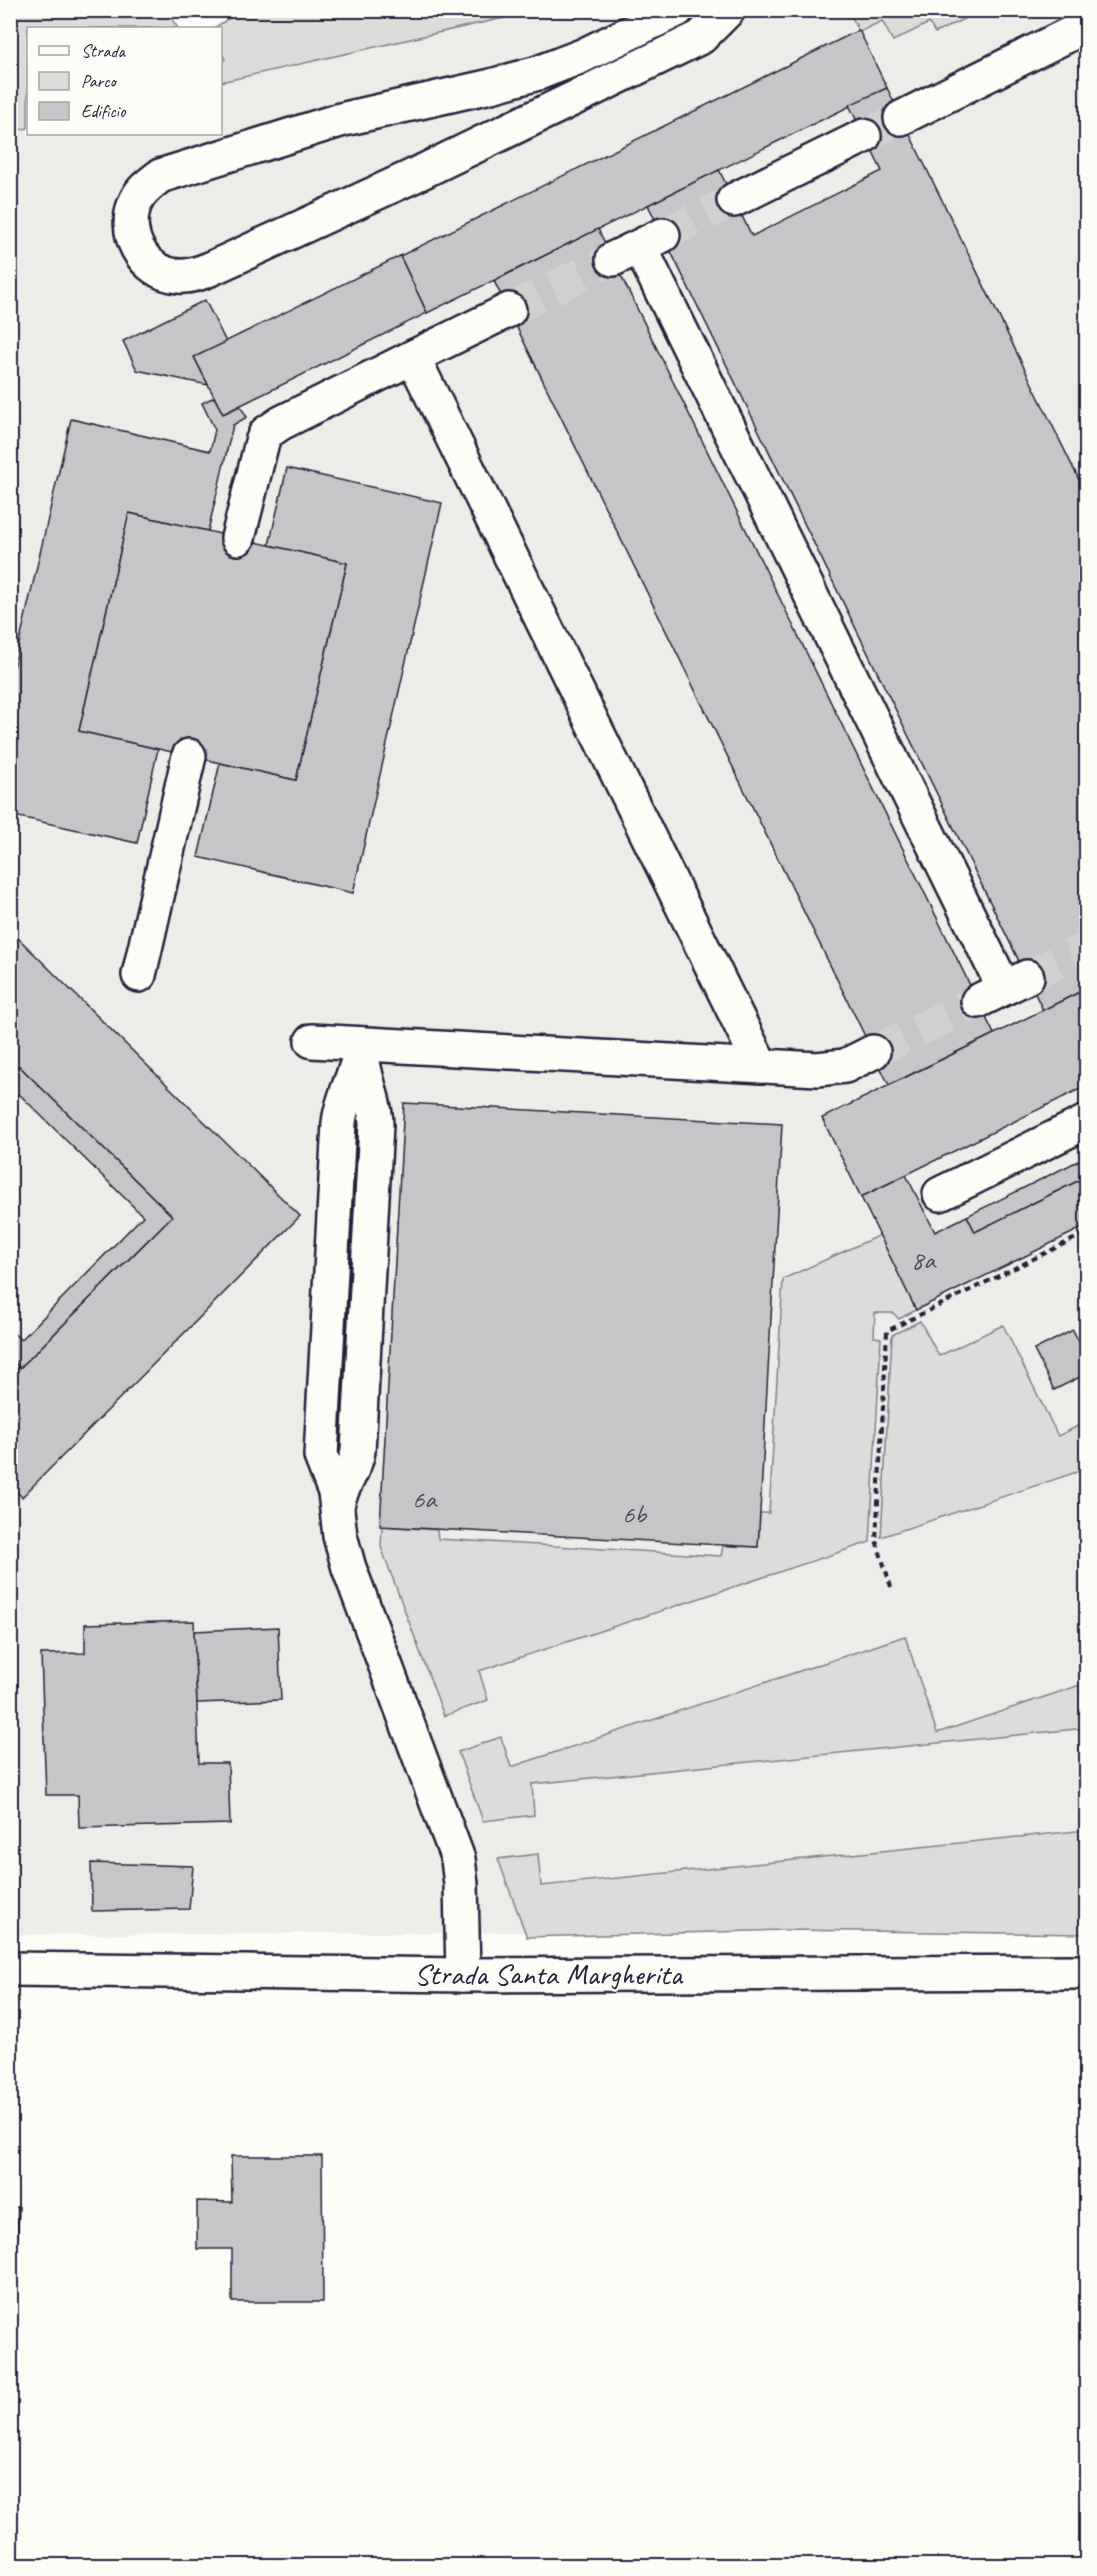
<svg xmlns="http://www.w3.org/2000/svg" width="1097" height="2576" font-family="Caveat,sans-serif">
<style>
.built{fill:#ecece9}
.green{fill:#dddcdb;stroke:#807f8b;stroke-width:1.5}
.building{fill:#c6c6c8;stroke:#22223b;stroke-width:1.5}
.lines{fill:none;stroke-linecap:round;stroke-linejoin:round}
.minor-tunnel{stroke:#d1d0d1;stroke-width:33;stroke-dasharray:33 16;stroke-linecap:butt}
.minor-casing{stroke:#22223b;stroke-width:38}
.path{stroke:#22223b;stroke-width:4;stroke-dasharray:6 4.5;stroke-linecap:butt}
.minor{stroke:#fdfcf7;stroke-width:33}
.labels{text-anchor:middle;stroke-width:5;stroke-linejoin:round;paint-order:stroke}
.number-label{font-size:27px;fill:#4b4b5e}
.street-label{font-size:30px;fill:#22223b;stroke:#fdfcf7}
</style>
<rect width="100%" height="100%" fill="#fdfcf7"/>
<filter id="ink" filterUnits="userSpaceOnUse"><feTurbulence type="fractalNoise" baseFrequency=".0167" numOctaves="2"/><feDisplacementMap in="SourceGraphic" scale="12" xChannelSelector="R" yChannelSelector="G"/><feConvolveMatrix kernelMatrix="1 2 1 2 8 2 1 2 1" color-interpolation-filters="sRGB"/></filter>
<g filter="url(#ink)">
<path class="built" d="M534 11H1086V1929L11 1935V132L28 128V134H220L221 82Z"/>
<g class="green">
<path d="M11 10 166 11 178 28H28V128L11 132Z"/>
<path d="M240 11V10L534 11 221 82V63L225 59 221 52 220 28H214Z"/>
<path d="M849 11H980L935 33 929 23 893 41 882 21 859 32Z"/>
<path d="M880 1235 916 1310 899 1319 893 1313H875L874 1337 881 1338 870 1542 479 1671 488 1700 444 1716 381 1547 382 1526 437 1530 438 1539 721 1556 723 1546 758 1547 760 1513H769L783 1279Z"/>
<path d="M920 1321 939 1356 1003 1325 1058 1436 1086 1422V1469L881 1537 892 1335Z"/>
<path d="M905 1636 937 1733 1086 1683V1728L532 1784 534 1815 483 1821 458 1752 501 1737 511 1767Z"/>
<path d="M1086 1830V1934L786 1930 527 1937 498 1859 538 1854 541 1886Z"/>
</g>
<g class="building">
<path d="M859 30 887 88 427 313 400 256Z"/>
<path d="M887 88 1086 494V907L1082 910 1086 919V989L1043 1010 648 205 719 170 752 236 882 171 849 105Z"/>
<path d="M598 229 994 1034 889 1085 494 281Z"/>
<path d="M400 256 427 313 223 414 194 357Z"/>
<path d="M205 300 226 342 194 357 208 385 137 370 123 341Z"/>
<path d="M214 397 223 414 240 406 247 417 233 425 208 531 129 513 79 731 158 749 137 843 10 815V683L71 419 210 451 215 430 202 403Z"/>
<path d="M287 468 442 503 353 893 198 857 220 763 296 780 347 563 269 545Z"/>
<path d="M129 513 347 563 296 780 79 731Z"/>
<path d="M18 938 300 1216 22 1497 10 1485V1358L20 1368 172 1216 19 1066 10 1074V946Z"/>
<path d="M1086 989V1086L861 1197 822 1118Z"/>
<path d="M19 1066 172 1216 20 1368 10 1358V1330L21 1340 143 1216 19 1094 10 1103V1074Z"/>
<path d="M404 1103 782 1124 758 1547 380 1526Z"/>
<path d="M1086 1157V1177L975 1232 967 1216Z"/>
<path d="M906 1175 935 1232 967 1216 975 1232 1086 1177V1226L916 1310 861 1197Z"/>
<path d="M1073 1330 1086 1356V1374L1054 1390 1034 1350Z"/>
<path d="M194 1621 199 1763H228L230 1824 79 1828 78 1795H46L41 1654 85 1653V1624Z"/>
<path d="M278 1627 281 1700 197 1703 194 1631Z"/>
<path d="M91 1863 193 1866 189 1909 92 1911Z"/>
<path d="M231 2156H322L323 2302H232V2249H197V2201L232 2202Z"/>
<path d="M10 2207H19L13 2343H10Z"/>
</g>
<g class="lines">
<g class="minor-tunnel">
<path d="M864 136 901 118"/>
<path d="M663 235 734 200"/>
<path d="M509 310 613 259"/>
<path d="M1027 977 1086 948"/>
<path d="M873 1052 978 1001"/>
</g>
<defs>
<g id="minor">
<path d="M677 10 582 56 538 73 491 86 340 120 160 176C151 183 142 189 137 199 120 230 142 274 179 276 190 277 200 273 210 269L411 177 701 37 728 10"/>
<path d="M901 118 1086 26"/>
<path d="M734 200 864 136"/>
<path d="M640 247 1004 988"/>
<path d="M613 259 663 235"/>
<path d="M509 310 413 357 761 1066"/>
<path d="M238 538 262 442 266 433 281 423 413 357"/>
<path d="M139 975 189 756"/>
<path d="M978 1001 1027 977"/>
<path d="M312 1041 817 1069 845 1066 873 1052"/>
<path d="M362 1044C358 1072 342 1095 339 1123L321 1456 335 1492 340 1536 349 1568 458 1859 461 1884 463 1975"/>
<path d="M940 1194 1086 1122"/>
<path d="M337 1506C340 1486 355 1472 358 1451L376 1125C376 1099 362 1076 362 1050"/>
<path d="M10 1969 463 1975 1086 1972"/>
</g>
</defs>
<use href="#minor" class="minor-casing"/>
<path class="path" d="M891 1587 876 1540 887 1331 1086 1233"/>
<use href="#minor" class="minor"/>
</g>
</g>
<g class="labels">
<g class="number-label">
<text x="923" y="1269">8a</text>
<text x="424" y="1508">6a</text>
<text x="634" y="1523">6b</text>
</g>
<g class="street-label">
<text x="548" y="1984">Strada Santa Margherita</text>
</g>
</g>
<rect width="1097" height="2576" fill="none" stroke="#fdfcf7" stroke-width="36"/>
<rect x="18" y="18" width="1061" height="2540" fill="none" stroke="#22223b" stroke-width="2" filter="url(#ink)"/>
<rect x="27" y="27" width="195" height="108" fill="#fdfcf7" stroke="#a5a5ac" stroke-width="1.5"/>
<rect x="39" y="46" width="30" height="9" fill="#fdfcf7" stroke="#a5a5ac" stroke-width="1.5"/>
<text x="81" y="57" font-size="18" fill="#22223b">Strada</text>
<rect x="39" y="72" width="30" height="18" fill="#dddcdb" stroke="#a5a5ac" stroke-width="1.5"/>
<text x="81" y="87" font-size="18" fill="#22223b">Parco</text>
<rect x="39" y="102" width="30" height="18" fill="#c6c6c8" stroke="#a5a5ac" stroke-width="1.5"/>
<text x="81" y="117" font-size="18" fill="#22223b">Edificio</text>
</svg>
